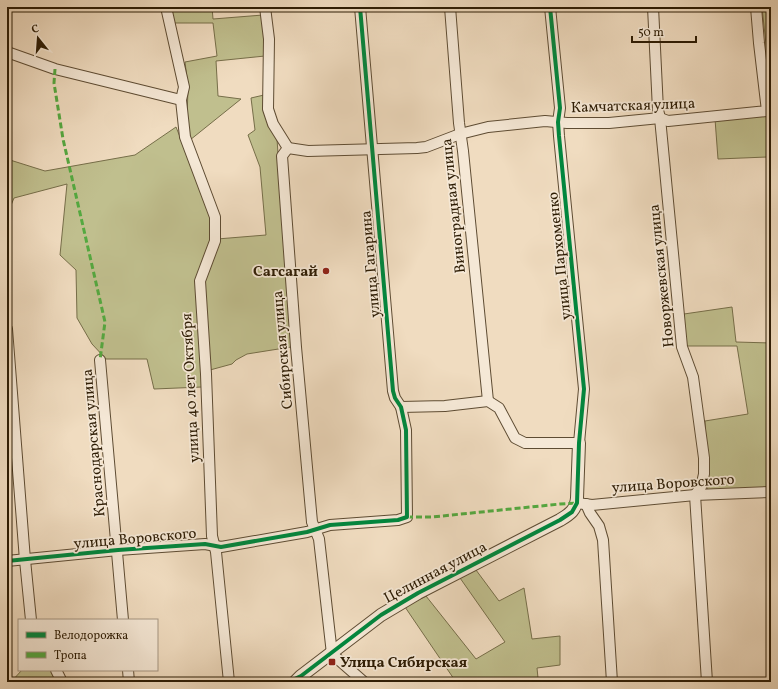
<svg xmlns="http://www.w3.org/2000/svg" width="778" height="689" font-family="Vollkorn,serif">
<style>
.green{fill:#c0bf8e;stroke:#766e49}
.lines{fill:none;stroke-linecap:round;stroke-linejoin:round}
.minor-casing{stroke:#5e4c33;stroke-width:12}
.tertiary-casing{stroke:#5e4c33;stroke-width:14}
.minor{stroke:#f5e8d6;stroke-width:10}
.tertiary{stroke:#f5e8d6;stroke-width:12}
.quiet{stroke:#54a940;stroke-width:3;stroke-dasharray:6 3;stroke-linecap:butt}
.cycleway-casing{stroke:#f5e8d6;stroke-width:6}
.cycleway{stroke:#00873e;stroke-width:4}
.poi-dot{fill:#8f2418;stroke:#f5e8d6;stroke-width:1.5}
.labels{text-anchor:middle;stroke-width:3.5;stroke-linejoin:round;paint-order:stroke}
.street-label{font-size:15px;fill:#2d1c04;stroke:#f5e8d6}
.poi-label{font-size:15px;font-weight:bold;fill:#2d1c04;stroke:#f5e8d6;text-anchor:end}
</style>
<rect width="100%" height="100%" fill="#f0dcc0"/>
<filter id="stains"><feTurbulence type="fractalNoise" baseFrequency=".005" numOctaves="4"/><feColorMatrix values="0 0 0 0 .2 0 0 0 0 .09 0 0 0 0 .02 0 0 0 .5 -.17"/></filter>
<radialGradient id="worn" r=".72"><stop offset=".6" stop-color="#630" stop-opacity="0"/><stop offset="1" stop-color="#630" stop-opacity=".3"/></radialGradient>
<g class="green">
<path d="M170 7H212L213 19 263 15 265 56 216 61 218 96 241 99 190 140 187 120 188 87 185 62 217 56 213 23H174Z"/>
<path d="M762 7H771V91Z"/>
<path d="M264 95 277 139 291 347 247 354 236 360 232 364 210 370 202 387 154 389 147 359H106L92 344 77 318 76 270 60 255 67 184 14 198 7 215V151L10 160 45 171 135 155 176 127 206 201 217 239 266 235 260 167 248 135 255 130 251 98Z"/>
<path d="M771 112V192L767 157 718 159 715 119Z"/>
<path d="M732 307 736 342 771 343V497H704L708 487 705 421 748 414 737 346H686L684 314Z"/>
<path d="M476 570 499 601 524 588 532 639 560 636V665L537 668 538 678 499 682H456L405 607 426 596 476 659 505 642 460 578Z"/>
<path d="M22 670H52L55 677 43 682H11Z"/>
</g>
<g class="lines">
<defs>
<g id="minor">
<path d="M166 7 184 87 181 100 185 137 215 217V241L200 281 206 374 212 536 216 552 229 682"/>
<path d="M265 7 269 39 268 109 273 124 288 148"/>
<path d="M450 7 459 123 463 151 488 401"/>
<path d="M653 7 658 110 660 118 682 347 693 377 704 458V474L701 487 695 495 707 682"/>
<path d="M7 52 55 69 181 100"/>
<path d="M288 148 308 151 417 148 426 147 460 134 488 127 545 121 567 123H609L660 118 668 121 767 111 759 43 756 7"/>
<path d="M288 148 282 156 296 347 312 522 319 539 332 654 364 682"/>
<path d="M7 329 25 560 31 620"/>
<path d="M100 360 123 620"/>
<path d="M401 407 445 406 488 401 499 408 515 438 525 443H579L584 389 559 136 558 122 560 108 550 7"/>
<path d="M577 503 592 505 695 495 771 492"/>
<path d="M586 504 590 513 599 526 603 540 612 682"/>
<path d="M7 561 118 550 205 544 221 547 307 532 330 525 398 520 407 517 406 430 401 407 395 398 393 391 360 7"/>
<path d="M56 670 62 682"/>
<path d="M128 670 129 682"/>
</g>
<path id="tertiary" d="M295 682 301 676 381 615 418 593 560 520C570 514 576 510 577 498L579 443"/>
</defs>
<use href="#minor" class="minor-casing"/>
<use href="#tertiary" class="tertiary-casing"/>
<use href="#minor" class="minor"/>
<use href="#tertiary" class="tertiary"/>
<g class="quiet">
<path d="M55 69 54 83 63 139 105 322 100 360"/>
<path d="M407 517H432L560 504 577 503"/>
</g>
<defs>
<g id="cycleway">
<path d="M7 561 118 550 205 544 221 547 307 532 330 525 398 520 407 517 406 430 401 407 395 398 393 391 360 7"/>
<path d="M288 682 301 676 381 615 418 593 560 520 572 512 577 503 579 443 584 389 559 136 558 122 560 108 550 7"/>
</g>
</defs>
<use href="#cycleway" class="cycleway-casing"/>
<use href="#cycleway" class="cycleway"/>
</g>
<g class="poi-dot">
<circle cx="326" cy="271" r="4"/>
<rect x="328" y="658" width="8" height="8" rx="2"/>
</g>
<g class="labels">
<g class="street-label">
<text transform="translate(633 105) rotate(-2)" y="5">Камчатская улица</text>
<text transform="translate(453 206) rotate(-96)" y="5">Виноградная улица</text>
<text transform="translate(559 256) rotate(-96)" y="5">улица Пархоменко</text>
<text transform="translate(370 264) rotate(-95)" y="5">улица Гагарина</text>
<text transform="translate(661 276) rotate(-96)" y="5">Новоржевская улица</text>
<text transform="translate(282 350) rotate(-95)" y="5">Сибирская улица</text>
<text transform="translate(190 388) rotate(-93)" y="5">улица 40 лет Октября</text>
<text transform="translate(93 443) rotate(-95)" y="5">Краснодарская улица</text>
<text transform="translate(673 483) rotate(-4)" y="5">улица Воровского</text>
<text transform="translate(135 538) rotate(-5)" y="5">улица Воровского</text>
<text transform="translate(435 572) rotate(-28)" y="5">Целинная улица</text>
</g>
<g class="poi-label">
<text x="318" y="276">Сагсагай</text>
<text x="340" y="667" text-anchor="start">Улица Сибирская</text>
</g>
</g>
<rect width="778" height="689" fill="none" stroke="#f0dcc0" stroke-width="24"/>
<rect x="8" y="8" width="762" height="673" fill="none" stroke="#2d1c04" stroke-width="2"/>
<rect x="12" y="12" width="754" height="665" fill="none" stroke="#2d1c04"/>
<rect x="18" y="619" width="140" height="52" fill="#f5e8d6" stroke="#a59682"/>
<rect x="26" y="632" width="20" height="6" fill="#00873e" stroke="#a59682"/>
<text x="54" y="639" font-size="12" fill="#2d1c04">Велодорожка</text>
<rect x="26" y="652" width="20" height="6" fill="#54a940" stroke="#a59682"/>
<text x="54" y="659" font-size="12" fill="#2d1c04">Тропа</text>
<g transform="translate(38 38) rotate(343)" stroke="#f5e8d6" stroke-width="3" paint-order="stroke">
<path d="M0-3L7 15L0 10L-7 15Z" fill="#2d1c04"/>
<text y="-6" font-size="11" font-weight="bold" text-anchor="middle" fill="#2d1c04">С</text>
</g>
<path d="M632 36v6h64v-6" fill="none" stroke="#2d1c04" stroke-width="2"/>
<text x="638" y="36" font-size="12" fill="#2d1c04" stroke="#f5e8d6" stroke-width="3" paint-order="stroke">50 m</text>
<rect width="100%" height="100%" filter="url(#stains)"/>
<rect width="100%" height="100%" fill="url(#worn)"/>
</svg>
